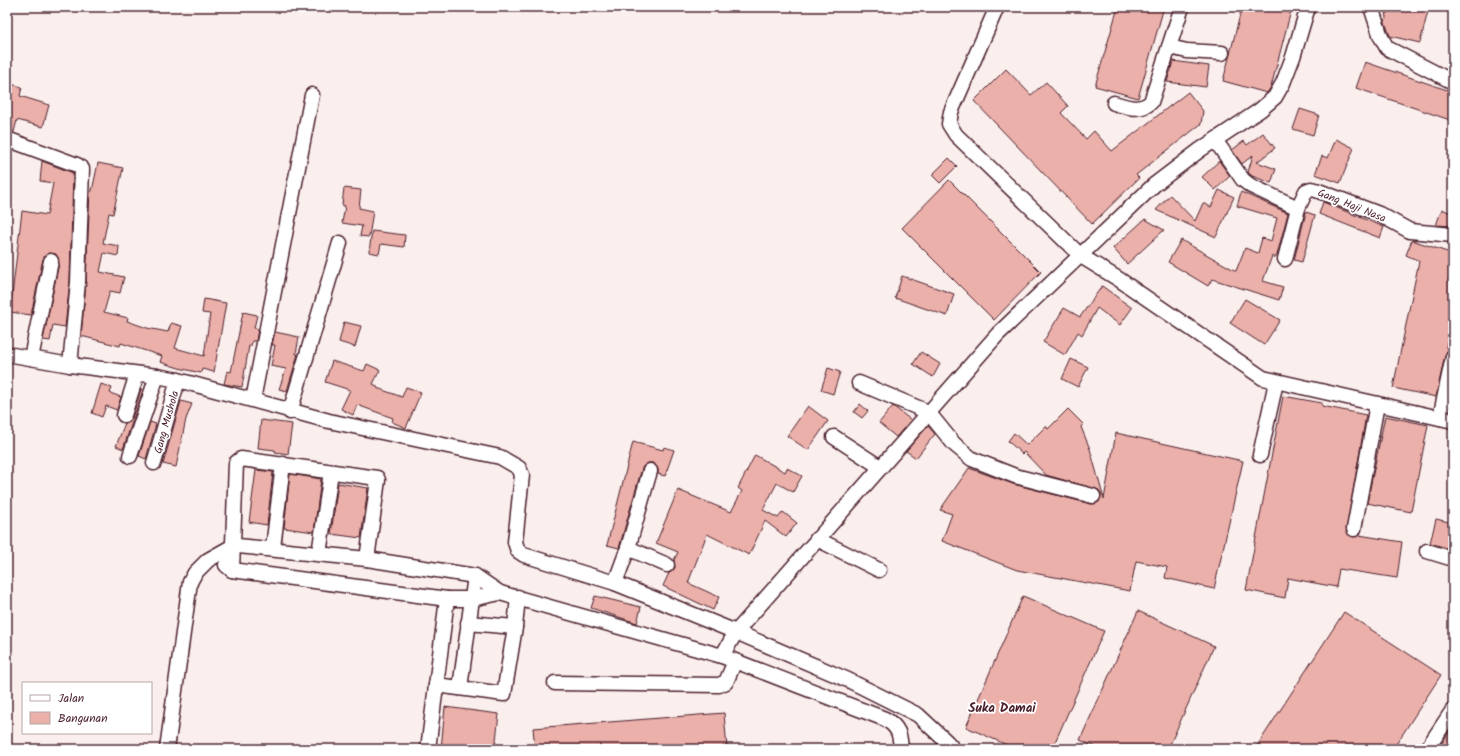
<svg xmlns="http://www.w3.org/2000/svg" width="1460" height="756" font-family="Kalam,sans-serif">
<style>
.building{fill:#ebb0aa;stroke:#4a1f2b}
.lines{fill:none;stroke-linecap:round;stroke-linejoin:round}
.minor-casing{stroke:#4a1f2b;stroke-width:17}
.minor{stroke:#fff;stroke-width:14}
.labels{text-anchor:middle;stroke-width:3.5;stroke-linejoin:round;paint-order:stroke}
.street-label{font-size:11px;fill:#4a1f2b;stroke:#fff}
.quarter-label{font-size:13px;font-weight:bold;fill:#4a1f2b;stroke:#fff}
</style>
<rect width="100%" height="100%" fill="#fbefee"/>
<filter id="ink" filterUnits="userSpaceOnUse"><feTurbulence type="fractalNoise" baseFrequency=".025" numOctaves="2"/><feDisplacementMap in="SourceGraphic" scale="8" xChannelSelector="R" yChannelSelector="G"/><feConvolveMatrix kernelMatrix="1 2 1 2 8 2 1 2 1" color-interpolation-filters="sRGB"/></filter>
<g filter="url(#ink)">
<g class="building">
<path d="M1118 7H1164L1138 98 1095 86Z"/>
<path d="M1242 7H1292L1271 87 1267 93 1223 81Z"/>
<path d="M1388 7H1429L1420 43 1390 36 1385 22Z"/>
<path d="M1173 61 1209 66 1206 87 1167 82Z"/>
<path d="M1365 62 1453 92V121L1356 88Z"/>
<path d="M1006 69 1031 95 1046 82 1068 106 1061 113 1086 139 1094 131 1112 151 1188 92 1203 111 1201 124 1136 175 1139 178 1092 224 974 101Z"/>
<path d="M7 83 22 87 20 96 49 105 43 127 17 120 14 132 7 131Z"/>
<path d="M1300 109 1319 115 1313 135 1293 129Z"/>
<path d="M1263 133 1275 148 1257 162 1276 169 1271 183 1252 176 1248 172 1253 155 1242 164 1232 150 1244 141 1247 145Z"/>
<path d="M1336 139 1354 148 1340 183 1315 174 1322 156 1328 158Z"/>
<path d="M949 158 957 166 940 183 932 175Z"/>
<path d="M42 161 73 173 70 281 65 327 53 325 50 341 43 340 59 263 56 254 48 253 43 259 31 315 10 312 22 211 47 215 53 183 40 181Z"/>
<path d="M1219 161 1230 176 1215 190 1202 177Z"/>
<path d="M98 163 123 168 113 214 109 213 103 243 119 246 118 256 104 253 100 272 124 277 120 293 110 291 104 312 128 318 127 321 147 328 168 332 171 323 182 326 175 348 204 356 210 314 202 313 204 299 226 303 214 372 202 369 201 373 179 368 160 362 162 356 121 343 120 346 81 336 86 282 90 191H92Z"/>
<path d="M949 180 1041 272 994 320 902 228Z"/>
<path d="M344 188 361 190 359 208 373 211 369 237 360 236 362 226 342 223 345 206 342 205Z"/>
<path d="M1219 190 1234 197 1216 237 1156 210 1170 195 1195 221 1203 203 1211 207Z"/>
<path d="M1241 192 1288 213 1277 255 1275 258 1272 256 1263 281 1283 287 1279 300 1212 279 1208 286 1168 262 1181 240 1236 271 1245 248 1258 253 1262 238 1271 241 1277 218 1237 206Z"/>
<path d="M1323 202 1384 227 1380 238 1319 214Z"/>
<path d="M1442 209 1453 214V226L1436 225Z"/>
<path d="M1306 212 1315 215 1302 262 1294 260Z"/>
<path d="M1145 219 1164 230 1127 264 1113 248Z"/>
<path d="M372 231 405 235 404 247 381 244 379 254 369 252Z"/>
<path d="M1412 240 1453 254V268L1448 281 1453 282V314L1446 347 1453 349 1447 351 1445 355 1436 397 1393 388 1419 261 1406 255Z"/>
<path d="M902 276 954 294 947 316 895 298Z"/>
<path d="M1102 286 1132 308 1120 325 1097 308 1082 335 1078 332 1065 355 1043 342 1064 308 1080 317Z"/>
<path d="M1245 299 1280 320 1264 345 1230 323Z"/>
<path d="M243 312 257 315 254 328 258 329 256 341H252L251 346H249L242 387 224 384 227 371 231 372Z"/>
<path d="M344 322 361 326 355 347 339 342Z"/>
<path d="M275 332 299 337 296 354H298L287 391 279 389 286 369 271 366 275 345H272Z"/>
<path d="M921 352 940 364 933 377 913 364Z"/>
<path d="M1071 359 1088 367 1078 387 1062 379Z"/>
<path d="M332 361 364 371 367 364 380 370 373 384 377 386V388L402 397 406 387 421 392 406 428 392 422 393 418 357 405 353 415 341 409 350 390 325 382Z"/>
<path d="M828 368 840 372 833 394 821 390Z"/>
<path d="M101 384 112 388 110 393 121 397 117 410 106 406 102 417 92 413Z"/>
<path d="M141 389 143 390 123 449 116 446 125 423 129 422 132 418Z"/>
<path d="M1283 396 1322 403V406L1366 415 1346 533 1353 537 1359 535 1402 542 1397 578 1339 569 1336 587 1288 578 1285 598 1246 590Z"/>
<path d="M181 401 192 404 186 419 176 467 163 464Z"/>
<path d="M860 404 868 411 862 418 854 412Z"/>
<path d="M808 406 828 421 808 450 787 436Z"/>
<path d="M893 406 911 420 896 437 879 423Z"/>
<path d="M1068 409 1083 424 1081 427 1090 449 1104 499 1116 433 1243 461 1214 589 1165 578 1167 567 1136 561 1130 591 1017 570 942 541 952 514 940 510 969 468 1013 484 1091 504 1099 502 1101 494 1099 490 1046 475 1024 452 1022 454 1008 441 1014 433 1027 445 1046 426 1048 429Z"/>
<path d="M1385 416 1428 425 1411 512 1367 503Z"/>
<path d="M261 420 292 424 288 454 275 452V450L258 448Z"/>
<path d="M150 422 156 424 146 459 139 456Z"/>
<path d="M928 426 935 434 916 458 906 451Z"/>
<path d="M633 442 663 450 664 447 674 450 665 476 658 474V469L653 463H648L642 468 619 548 607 545Z"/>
<path d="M755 455 785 472 787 468 802 476 793 492 777 483 763 510 778 518 783 512 797 523 786 537 765 521 749 555 707 534 688 583 719 597 713 610 663 586 669 573 675 568 674 560 678 552 656 543 678 490 731 512 742 491 738 488Z"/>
<path d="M256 470 273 472 267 525 249 522Z"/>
<path d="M290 474 321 479 314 532 284 528Z"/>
<path d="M338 483 368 488 361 538 331 534Z"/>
<path d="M1436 519 1453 523V550L1430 543Z"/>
<path d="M595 596 641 607 637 623 591 608Z"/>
<path d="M1023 596 1104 631 1052 749H1016L966 727Z"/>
<path d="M1138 611 1214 646 1168 749H1100L1080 740Z"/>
<path d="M1344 612 1441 675 1393 749H1255Z"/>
<path d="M445 707 499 714 495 749H441Z"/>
<path d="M724 713 727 749H535L533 728Z"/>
<path d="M1453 726V749H1438Z"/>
</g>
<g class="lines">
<defs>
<g id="minor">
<path d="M997 7 951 112 949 124 956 135 1081 256 1120 280 1263 378 1453 421"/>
<path d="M1371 7 1381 37 1387 48 1453 82"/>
<path d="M1169 47 1187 51 1222 53"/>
<path d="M1114 103C1127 107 1140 112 1151 102L1182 7"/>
<path d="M7 139 77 165 82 169 78 282 70 365"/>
<path d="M1215 140 1243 180 1251 186 1298 208 1306 191 1311 189 1316 190 1379 214 1410 231 1453 235"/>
<path d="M1285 259 1298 208"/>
<path d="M7 354 70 365 157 376 178 380 329 421 500 457 519 468 522 475 515 542 518 551 524 555 615 583 736 632 998 334 1154 185 1200 150 1260 110 1275 97 1283 83 1293 57 1308 7"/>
<path d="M31 358 51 261"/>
<path d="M859 383 928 412 954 444 972 459 1015 476 1093 496"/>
<path d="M253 400 312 95"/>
<path d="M290 412 340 243"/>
<path d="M124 415 137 374"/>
<path d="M1440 418 1453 357"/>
<path d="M834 437 880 467"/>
<path d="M1260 455 1276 382"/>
<path d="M130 456 157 376"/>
<path d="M154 463 178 380"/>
<path d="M1354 529 1377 404"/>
<path d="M817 539 879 570"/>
<path d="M273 548 283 464"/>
<path d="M628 548 667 565"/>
<path d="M1427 551 1453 559"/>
<path d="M319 554 331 472"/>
<path d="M226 565 232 570 447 599H472L500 593"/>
<path d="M232 570 236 463 241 459 377 478 378 480 367 559"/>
<path d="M615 583 628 548 650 471"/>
<path d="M468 623 515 627"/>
<path d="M722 656 736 632 848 680 918 715 947 742 953 749"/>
<path d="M555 683 719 685 726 682 735 661"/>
<path d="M436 685 504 694 515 627 518 597"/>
<path d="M460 688 475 576"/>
<path d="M167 749 190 582 195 573 208 560 233 546H238L367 559 475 576 500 593 722 656 885 719C899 727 900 735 901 749"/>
<path d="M428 749 447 599"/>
<path d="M1427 749 1453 710"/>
</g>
</defs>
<use href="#minor" class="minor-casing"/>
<use href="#minor" class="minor"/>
</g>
</g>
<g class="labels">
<g class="street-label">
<text transform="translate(1352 205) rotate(22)" y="4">Gang Haji Nasa</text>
<text transform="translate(166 422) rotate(-74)" y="4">Gang Mushola</text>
</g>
<g class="quarter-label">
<text x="1002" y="712">Suka Damai</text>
</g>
</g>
<rect width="1460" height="756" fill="none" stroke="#fff" stroke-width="24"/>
<rect x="12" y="12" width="1436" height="732" fill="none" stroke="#4a1f2b" stroke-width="1.5" filter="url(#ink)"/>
<rect x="22" y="682" width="130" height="52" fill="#ffffff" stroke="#b7a5aa"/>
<rect x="30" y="695" width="20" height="6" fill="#ffffff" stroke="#b7a5aa"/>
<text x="58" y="702" font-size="12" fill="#4a1f2b">Jalan</text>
<rect x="30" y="712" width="20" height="12" fill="#ebb0aa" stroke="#b7a5aa"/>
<text x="58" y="722" font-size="12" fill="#4a1f2b">Bangunan</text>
</svg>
